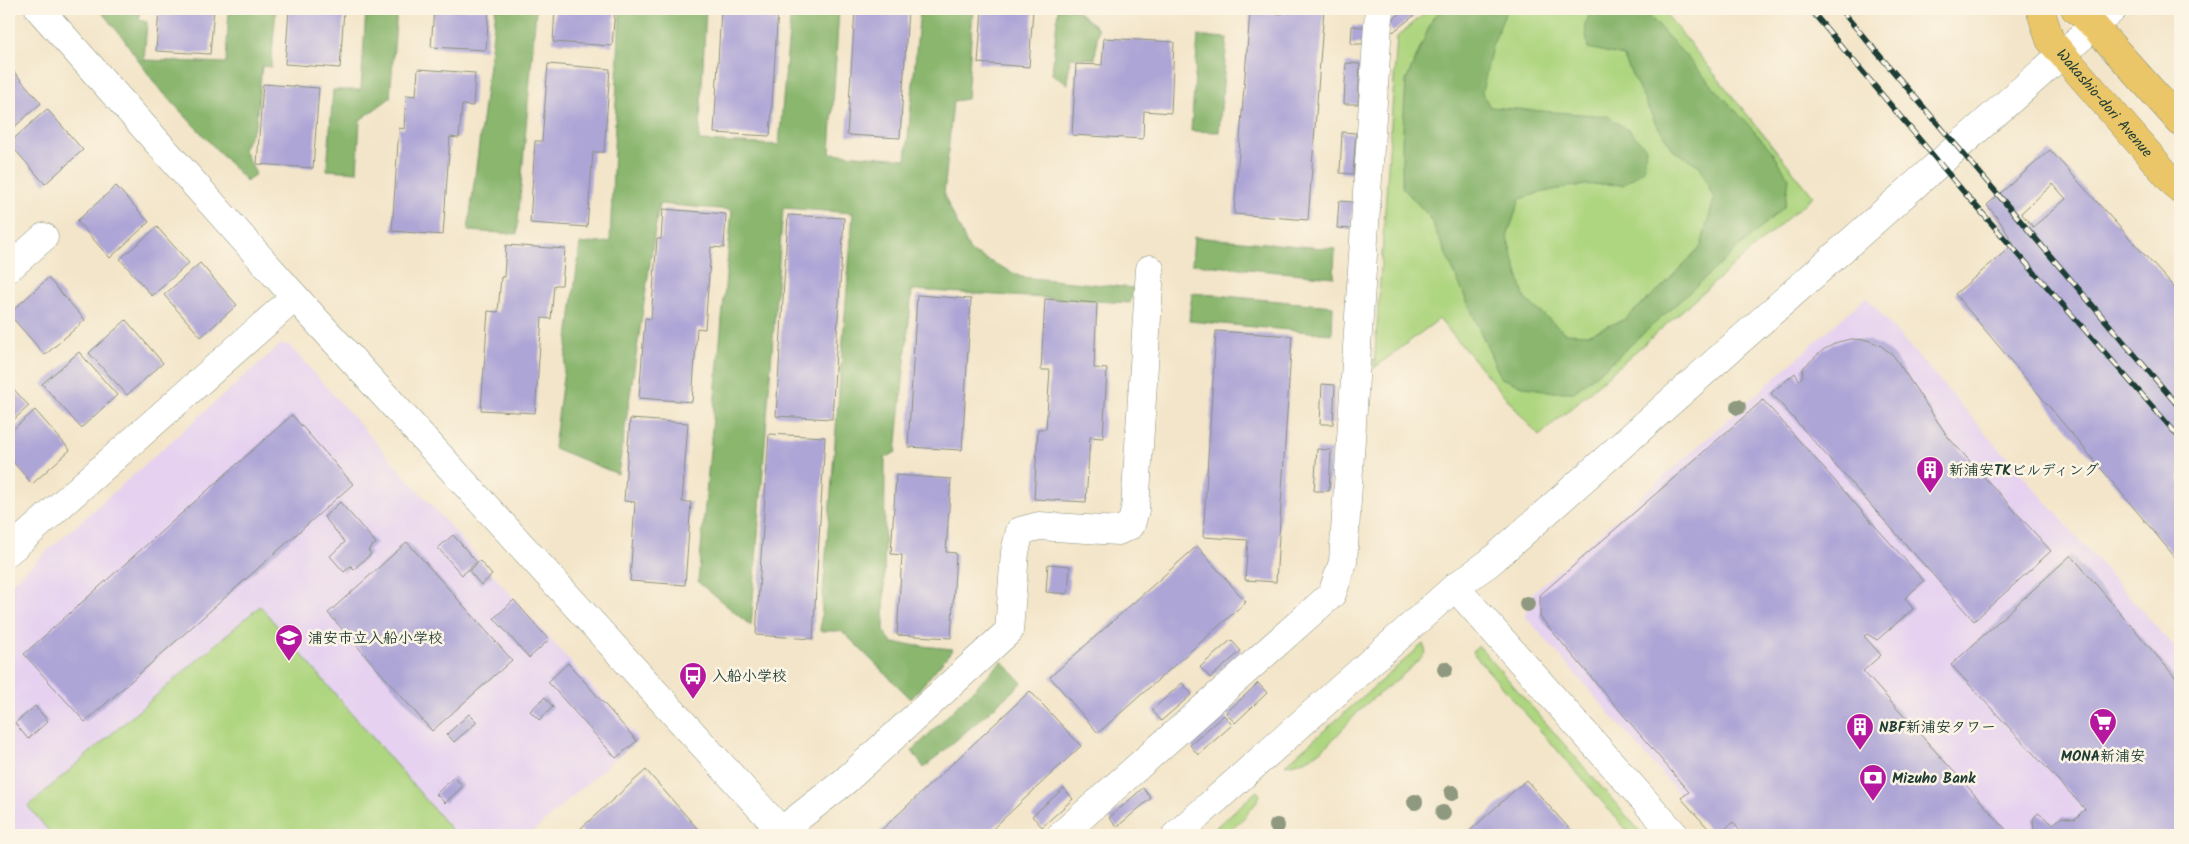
<svg xmlns="http://www.w3.org/2000/svg" width="2189" height="844" font-family="Kalam,'Klee One',sans-serif">
<style>
.built{fill:#e6d2f0}
.green{fill:#aed57f;stroke:#66895a}
.forest{fill:#8ab66e;stroke:#547a51}
.building{fill:#ada5d6;fill-rule:evenodd}
.lines{fill:none;stroke-linecap:round;stroke-linejoin:round}
.minor-casing{stroke:#89917e;stroke-width:29}
.major-casing{stroke:#89917e;stroke-width:29}
.minor{stroke:#fff;stroke-width:28}
.major{stroke:#eac669;stroke-width:28}
.rail-casing{stroke:#1f3d34;stroke-width:5.5}
.rail{stroke:#fcf5e5;stroke-width:4;stroke-dasharray:11;stroke-linecap:butt}
.tree{fill:#8e997f}
.labels{text-anchor:middle;stroke-width:5;stroke-linejoin:round;paint-order:stroke}
.street-label{font-size:15px;fill:#1f3d34;stroke:#fcf5e5}
.poi-label{font-size:15px;font-weight:bold;fill:#1f3d34;stroke:#fcf5e5;text-anchor:start}
</style>
<rect width="100%" height="100%" fill="#fcf5e5"/>
<filter id="ink" filterUnits="userSpaceOnUse"><feTurbulence type="fractalNoise" baseFrequency=".02" numOctaves="2"/><feDisplacementMap in="SourceGraphic" scale="10" xChannelSelector="R" yChannelSelector="G"/><feConvolveMatrix kernelMatrix="1 2 1 2 8 2 1 2 1" color-interpolation-filters="sRGB"/></filter>
<filter id="wash" filterUnits="userSpaceOnUse"><feTurbulence type="fractalNoise" baseFrequency=".0096" numOctaves="4" result="noise"/><feDisplacementMap in="SourceGraphic" scale="20" xChannelSelector="R" yChannelSelector="G"/><feGaussianBlur stdDeviation="1.12" result="paint"/><feColorMatrix in="noise" values="0 0 0 0 0 0 0 0 0 0 0 0 0 0 0 0 0 1.4 0 .05"/><feComposite in="paint" operator="in"/></filter>
<g filter="url(#wash)">
<rect width="100%" height="100%" fill="#f3e5c9"/>
<g class="built">
<path d="M1866 297 2180 654V835H1715L1526 617 1527 598Z"/>
<path d="M280 345H289L638 738 529 835H9V585Z"/>
</g>
<g class="green">
<path d="M1430 9H1662L1813 196 1539 436 1439 319 1374 368 1397 37Z"/>
<path d="M260 606 456 835H52L28 806Z"/>
<path d="M1423 644 1426 652C1410 671 1391 684 1371 700 1342 723 1328 760 1285 765Z"/>
<path d="M1479 646 1643 835H1631L1472 652Z"/>
<path d="M1257 791 1260 795C1257 805 1233 831 1223 835 1219 837 1212 835 1207 835Z"/>
</g>
<g class="forest">
<path d="M99 9H140L139 20 147 22 144 60 226 63 229 9H276L271 67 262 66 256 124 243 149 256 174 246 181 156 85 123 38Z"/>
<path d="M366 9H397L390 98 360 120 357 172 327 170 333 90H361Z"/>
<path d="M496 9H536L517 234 468 231Z"/>
<path d="M620 9H706L699 141 779 145 791 9H839L830 153 906 159 920 9H973L967 99 953 101 944 195 970 251 1021 277 1134 288 1130 303 912 290 896 452 885 458 884 631 892 643 953 649 911 699 842 631H820L853 213 783 208 751 626 698 582 732 210 659 204 618 474 554 448 580 244 610 242Z"/>
<path d="M1058 9H1075L1098 28 1095 59 1070 57 1067 84 1052 74Z"/>
<path d="M1443 9H1507L1492 46 1482 93 1490 107 1607 116 1631 132 1646 148 1644 170 1623 185C1588 182 1554 188 1520 199L1507 237 1525 299 1565 333 1589 334 1625 319 1663 286 1701 246 1714 199 1700 166 1674 151 1655 122 1623 56 1588 48 1585 25 1592 9H1643L1772 151 1789 178 1785 206 1614 360 1574 392H1554L1526 387 1501 378 1429 216 1402 187V143L1406 81 1433 18Z"/>
<path d="M1198 36 1227 38 1219 132 1191 131Z"/>
<path d="M1194 237 1335 249 1334 277 1192 264Z"/>
<path d="M1192 293 1333 306 1332 334 1189 321Z"/>
<path d="M1002 661 1022 683 924 768 912 751Z"/>
</g>
<g id="blocks">
<g class="building">
<path d="M159 9H214L210 54 156 51Z"/>
<path d="M289 9H344L340 68 285 64Z"/>
<path d="M434 9H489L486 50 431 47Z"/>
<path d="M555 9H615L612 46 553 42Z"/>
<path d="M721 9H778L770 136 714 133Z"/>
<path d="M855 9H908L900 138 847 135Z"/>
<path d="M982 9H1033L1029 67 978 63Z"/>
<path d="M1284 9H1324L1308 220 1234 214 1250 12 1283 14Z"/>
<path d="M1406 9H1418L1420 11 1393 32 1386 24Z"/>
<path d="M1352 26 1364 27 1363 44H1351Z"/>
<path d="M1104 38 1174 42 1171 113 1144 111 1143 139 1072 135 1076 64 1102 65Z"/>
<path d="M1346 63 1360 64 1358 104H1344Z"/>
<path d="M548 64 610 69 604 152H593L587 227 530 223 535 141H542Z"/>
<path d="M9 66 41 103 9 132Z"/>
<path d="M418 69 475 73 473 106 462 105 459 138 450 137 443 235 392 231 399 128 404 129 406 95 416 96Z"/>
<path d="M263 84 319 88 313 168 257 164Z"/>
<path d="M47 109 83 150 45 184 9 143Z"/>
<path d="M1342 132 1356 133 1353 174 1340 173Z"/>
<path d="M2050 150 2180 294V563L1955 294 2014 244 1999 220 1987 205ZM2053 184 2066 199 2033 227 2021 213Z"/>
<path d="M116 186 149 222 110 258 77 221Z"/>
<path d="M1339 201 1353 202 1351 229 1337 228Z"/>
<path d="M663 209 726 214 724 248 711 247 705 329 697 328 692 402 639 398 645 318 651 319 657 239H661Z"/>
<path d="M788 215 844 218 832 419 776 416Z"/>
<path d="M157 227 189 263 152 296 120 259Z"/>
<path d="M506 245 565 249 562 285H554L551 319 542 318 535 413 481 410 488 311 498 312 501 277H504Z"/>
<path d="M200 263 237 305 201 337 164 295Z"/>
<path d="M48 278 85 320 45 355 9 314Z"/>
<path d="M917 295 971 299 962 450 908 447Z"/>
<path d="M1045 299 1097 303 1094 368 1107 369 1103 438 1090 437 1086 502 1034 499 1038 429H1046L1050 370H1041Z"/>
<path d="M126 320 163 363 127 395 89 353Z"/>
<path d="M1216 331 1292 336 1276 582 1245 580 1248 540 1203 537Z"/>
<path d="M1851 339 1867 340 1880 345 1893 355 1948 437 2051 551 1974 621 1771 393 1795 373 1799 380 1802 377 1803 368 1823 350 1838 342Z"/>
<path d="M79 352 117 395 81 428 42 384Z"/>
<path d="M9 384 29 406 9 424Z"/>
<path d="M1322 384 1335 385 1333 424H1320Z"/>
<path d="M1763 400 1924 581 1905 598 1913 609 1877 640 1867 634 1864 636 1881 655 1863 671 2011 835H1743L1733 822 1718 835H1714L1681 798 1689 792 1540 617V595Z"/>
<path d="M35 410 70 450 32 484 9 457V433Z"/>
<path d="M292 415 353 484 85 722 24 654Z"/>
<path d="M630 419 688 423 682 502H691L685 585 630 581 635 502 624 501Z"/>
<path d="M769 434 825 437 813 639 756 635Z"/>
<path d="M1317 449 1331 450 1329 491H1314Z"/>
<path d="M896 475 951 479 946 552 956 553 951 638 897 635 902 555 891 554Z"/>
<path d="M340 502 376 543 368 550 371 554 354 569 351 566 344 572 330 556 345 542 324 517Z"/>
<path d="M453 535 477 562 462 575 438 548Z"/>
<path d="M407 542 512 660 432 731 328 613Z"/>
<path d="M1197 546 1246 602 1098 733 1050 677Z"/>
<path d="M2071 555 2180 683V835H2034L2033 819 2038 813 2053 824 2062 817 2075 819 2085 809 1951 665Z"/>
<path d="M480 561 492 575 481 585 469 571Z"/>
<path d="M1048 564 1070 566 1068 594 1046 592Z"/>
<path d="M514 600 549 640 529 658 494 618Z"/>
<path d="M1231 640 1241 651 1210 678 1200 667Z"/>
<path d="M568 663 637 741 616 758 548 682Z"/>
<path d="M1182 683 1192 694 1161 721 1152 710Z"/>
<path d="M1258 683 1267 693 1235 723 1226 713Z"/>
<path d="M1030 691 1081 746 986 835H876Z"/>
<path d="M545 697 553 707 539 720 530 711Z"/>
<path d="M35 706 48 721 28 739 15 723Z"/>
<path d="M469 714 477 722 454 742 447 734Z"/>
<path d="M1224 715 1232 725 1198 755 1190 745Z"/>
<path d="M646 770 703 835H585L580 829Z"/>
<path d="M454 777 463 786 445 803 436 794Z"/>
<path d="M1526 780 1575 835H1465Z"/>
<path d="M1064 788 1073 799 1042 827 1032 816Z"/>
<path d="M1143 788 1151 798 1117 827 1109 818Z"/>
</g>
</g>
</g>
<g filter="url(#ink)">
<use href="#blocks" fill-opacity="0" stroke="#89917e" stroke-width="1"/>
<g class="lines">
<defs>
<g id="minor">
<path d="M39 9 295 297 785 835"/>
<path d="M9 268 44 237"/>
<path d="M9 551 295 297"/>
<path d="M1455 587 1675 835"/>
<path d="M781 831 844 782 1009 631 1015 552 1020 531 1039 526 1118 531 1131 525 1135 510 1150 269"/>
<path d="M1061 835 1332 594 1343 562 1379 9"/>
<path d="M1176 835 1455 587 1489 563 2113 9"/>
</g>
<g id="major">
<path id="s1" d="M2040 9 2050 40 2180 190"/>
<path d="M2075 9 2079 11 2094 26 2180 122"/>
</g>
</defs>
<use href="#minor" class="minor-casing"/>
<use href="#major" class="major-casing"/>
<use href="#minor" class="minor"/>
<use href="#major" class="major"/>
<defs>
<g id="rail">
<path d="M1810 9 1962 190 2180 438"/>
<path d="M1840 9 2180 408"/>
</g>
</defs>
<use href="#rail" class="rail-casing"/>
<use href="#rail" class="rail"/>
</g>
<g class="tree">
<circle cx="1738" cy="407" r="8"/>
<circle cx="1527" cy="604" r="8"/>
<circle cx="1445" cy="669" r="8"/>
<circle cx="1452" cy="793" r="8"/>
<circle cx="1415" cy="802" r="8"/>
<circle cx="1443" cy="813" r="8"/>
<circle cx="1277" cy="826" r="8"/>
</g>
</g>
<defs>
<symbol id="building-pin" viewBox="-11 -11 22 30"><path d="M0 17L-7.5 6A9.5 9.5 0 1 1 7.5 6Z" fill="#b5179e" stroke="#fcf5e5"/><path d="M-4-6H4V6H1V3H-1V6H-4ZM-2.5-4.3h1.7v1.8h-1.7ZM.8-4.3h1.7v1.8H.8ZM-2.5-1h1.7V.8h-1.7ZM.8-1h1.7V.8H.8Z" fill="#fff"/></symbol>
<symbol id="school-pin" viewBox="-11 -11 22 30"><path d="M0 17L-7.5 6A9.5 9.5 0 1 1 7.5 6Z" fill="#b5179e" stroke="#fcf5e5"/><path d="M0-5L7-2L0 1L-7-2ZM-4 1L0 2.5L4 1V4Q0 6-4 4Z" fill="#fff"/></symbol>
<symbol id="bus-pin" viewBox="-11 -11 22 30"><path d="M0 17L-7.5 6A9.5 9.5 0 1 1 7.5 6Z" fill="#b5179e" stroke="#fcf5e5"/><path d="M-5-6H5V4H4V6H2V4H-2V6H-4V4H-5ZM-3.5-4V0h7V-4ZM-3.5 1.2v1.5H-2V1.2ZM2 1.2v1.5H3.5V1.2Z" fill="#fff"/></symbol>
<symbol id="supermarket-pin" viewBox="-11 -11 22 30"><path d="M0 17L-7.5 6A9.5 9.5 0 1 1 7.5 6Z" fill="#b5179e" stroke="#fcf5e5"/><path d="M-6-5.5h2.5l.6 2H6L4.5 2H-2.5L-4.4-4H-6ZM-1.5 3.2a1.3 1.3 0 1 0 .1 0ZM3 3.2a1.3 1.3 0 1 0 .1 0Z" fill="#fff"/></symbol>
<symbol id="bank-pin" viewBox="-11 -11 22 30"><path d="M0 17L-7.5 6A9.5 9.5 0 1 1 7.5 6Z" fill="#b5179e" stroke="#fcf5e5"/><path d="M-6-4H6V4H-6ZM0-2.3a2.3 2.3 0 1 0 0 4.6a2.3 2.3 0 1 0 0-4.6Z" fill="#fff"/></symbol>
</defs>
<g fill-rule="evenodd">
<use href="#building-pin" x="1914" y="454" width="32" height="43"/>
<use href="#school-pin" x="273" y="622" width="32" height="43"/>
<use href="#bus-pin" x="677" y="660" width="32" height="43"/>
<use href="#supermarket-pin" x="2087" y="706" width="32" height="43"/>
<use href="#building-pin" x="1844" y="711" width="32" height="43"/>
<use href="#bank-pin" x="1857" y="762" width="32" height="43"/>
</g>
<g class="labels">
<g class="street-label">
<text dy="5" stroke="none"><textPath href="#s1" startOffset="116">Wakashio-dori Avenue</textPath></text>
</g>
<g class="poi-label">
<text x="1949" y="475">新浦安TKビルディング</text>
<text x="308" y="643">浦安市立入船小学校</text>
<text x="712" y="681">入船小学校</text>
<text x="1879" y="732">NBF新浦安タワー</text>
<text x="2103" y="761" text-anchor="middle">MONA新浦安</text>
<text x="1892" y="783">Mizuho Bank</text>
</g>
</g>
<rect width="2189" height="844" fill="none" stroke="#fcf5e5" stroke-width="30"/>
</svg>
